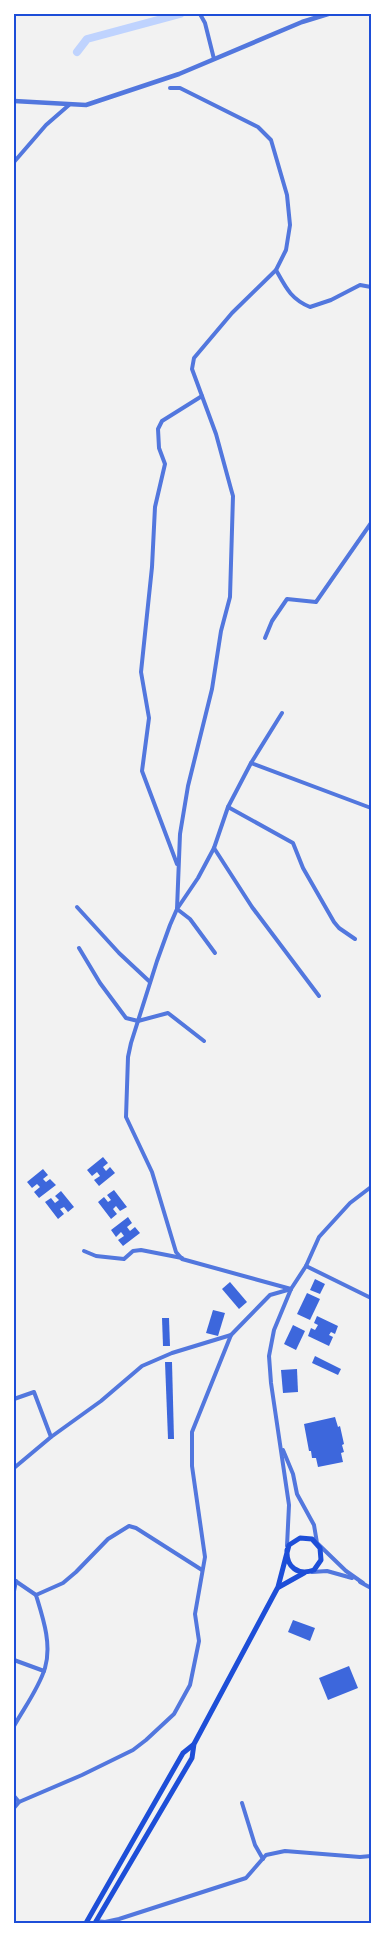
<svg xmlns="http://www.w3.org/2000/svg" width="385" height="1937" font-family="Montserrat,sans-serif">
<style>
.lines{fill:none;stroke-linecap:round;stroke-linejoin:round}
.canal{stroke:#bfd3fe;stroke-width:8}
.building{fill:#3d67dc}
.minor{stroke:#5277de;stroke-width:4}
.tertiary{stroke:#5277de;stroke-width:4.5}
.secondary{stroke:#1d4ed8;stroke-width:5}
.neatline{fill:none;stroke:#1d4ed8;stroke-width:2}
</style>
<rect width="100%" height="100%" fill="#f2f2f2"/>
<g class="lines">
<path class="canal" d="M77 52 87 39 180 14"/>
</g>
<g class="building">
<path d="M103 1157 108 1163 103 1167 106 1171 110 1167 115 1173 99 1186 94 1180 100 1176 97 1172 92 1176 87 1170Z"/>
<path d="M43 1169 48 1175 43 1179 46 1182 50 1179 56 1185 39 1198 34 1192 40 1187 37 1184 32 1188 27 1182Z"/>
<path d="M114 1190 127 1207 120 1211 116 1206 113 1209 117 1214 111 1219 98 1202 104 1197 108 1202 111 1200 107 1195Z"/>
<path d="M61 1191 74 1207 68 1212 64 1207 60 1209 64 1214 58 1219 45 1202 51 1198 55 1203 59 1200 55 1196Z"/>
<path d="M128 1217 132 1223 127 1227 130 1231 135 1227 140 1233 123 1246 118 1240 124 1236 121 1232 116 1237 111 1230Z"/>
<path d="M315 1279 325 1284 320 1294 310 1290Z"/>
<path d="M230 1282 247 1302 239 1309 222 1289Z"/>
<path d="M307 1293 320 1299 310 1320 297 1314Z"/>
<path d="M213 1310 225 1313 218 1336 206 1333Z"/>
<path d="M317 1316 338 1326 335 1334 331 1332 329 1335 333 1337 329 1346 308 1336 311 1328 315 1330 318 1325 314 1323Z"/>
<path d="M162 1318H169L170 1346H163Z"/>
<path d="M293 1325 305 1331 296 1350 284 1344Z"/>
<path d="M315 1356 341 1369 338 1375 312 1363Z"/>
<path d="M165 1362H172L174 1439H168Z"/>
<path d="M297 1369 298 1392 283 1393 281 1370Z"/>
<path d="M335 1417 338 1427 340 1426 344 1444 342 1445 344 1452 341 1453 343 1462 318 1467 316 1458H312L311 1451H309L304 1424Z"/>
<path d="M293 1620 315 1628 310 1641 288 1632Z"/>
<path d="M349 1666 358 1688 328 1700 319 1678Z"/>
</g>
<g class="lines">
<g class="minor">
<path d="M200 14 205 23 214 59"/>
<path d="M170 88H180L258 127 271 140 287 195 290 225 286 250 276 270 232 313 194 358 192 369 216 434 231 489 233 496 230 597 221 631 212 689 188 786 180 834 177 909"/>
<path d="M14 162 46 125 69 105"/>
<path d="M276 270C286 288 291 299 310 307L331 300 360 285 371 287"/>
<path d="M265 638 272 621 287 599 316 602 371 523"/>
<path d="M282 713 251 763 371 808"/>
<path d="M251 763 228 807 214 848 198 878 177 909 170 925 157 961 131 1043 128 1057 126 1117 152 1172 176 1252 182 1259 291 1289"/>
<path d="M228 807 293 843 303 868 334 922 339 928 355 939"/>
<path d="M214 848 252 907 319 996"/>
<path d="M177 864 142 771 149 718 141 672 152 567 155 507 165 464 159 448 158 429 162 421 202 396"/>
<path d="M77 907 119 953 150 982"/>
<path d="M177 909 190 919 215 953"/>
<path d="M79 948 100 983 126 1018 138 1021 168 1013 204 1041"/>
<path d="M84 1251 96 1256 124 1259 133 1251 141 1250 182 1258"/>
<path d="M306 1266 371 1298"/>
<path d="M14 1399 34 1392 51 1437"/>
<path d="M283 1450 293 1474 297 1494 314 1525 317 1543 346 1571 363 1583"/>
<path d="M14 1468 51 1437 101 1401 142 1366 172 1353 231 1335 270 1295 291 1289"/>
<path d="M287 1546 289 1505 271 1383 269 1356 274 1330 291 1289 306 1266 319 1237 350 1203 371 1187"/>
<path d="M312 1572 327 1571 352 1578"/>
<path d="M14 1580 36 1595"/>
<path d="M360 1582 371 1588"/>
<path d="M14 1591 16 1581"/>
<path d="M14 1660 44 1671"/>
<path d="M14 1726C24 1708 39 1688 45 1668 52 1644 43 1618 36 1595L63 1583 76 1572 108 1539 129 1526 136 1528 202 1570"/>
<path d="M14 1796 19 1802"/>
<path d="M242 1803 255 1845 263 1859"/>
<path d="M14 1808 19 1802 82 1775 133 1750 146 1740 174 1714 190 1685 199 1641 195 1614 205 1557 192 1466V1432L231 1335"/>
<path d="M96 1921 105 1922 119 1919 246 1878 266 1855 285 1851 360 1857 371 1856"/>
</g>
<path class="tertiary" d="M14 101 86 105 179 74 302 22 328 14"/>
<g class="secondary">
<path d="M279 1587 304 1573"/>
<path d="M86 1923 183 1753 193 1745"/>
<path d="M95 1923 192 1758 194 1744 278 1587 289 1545 300 1538 312 1539 320 1548 321 1560 314 1570C298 1576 286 1567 287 1550"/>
</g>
</g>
<rect width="385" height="1937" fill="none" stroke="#ffffff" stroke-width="30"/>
<rect x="15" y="15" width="355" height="1907" class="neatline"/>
</svg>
